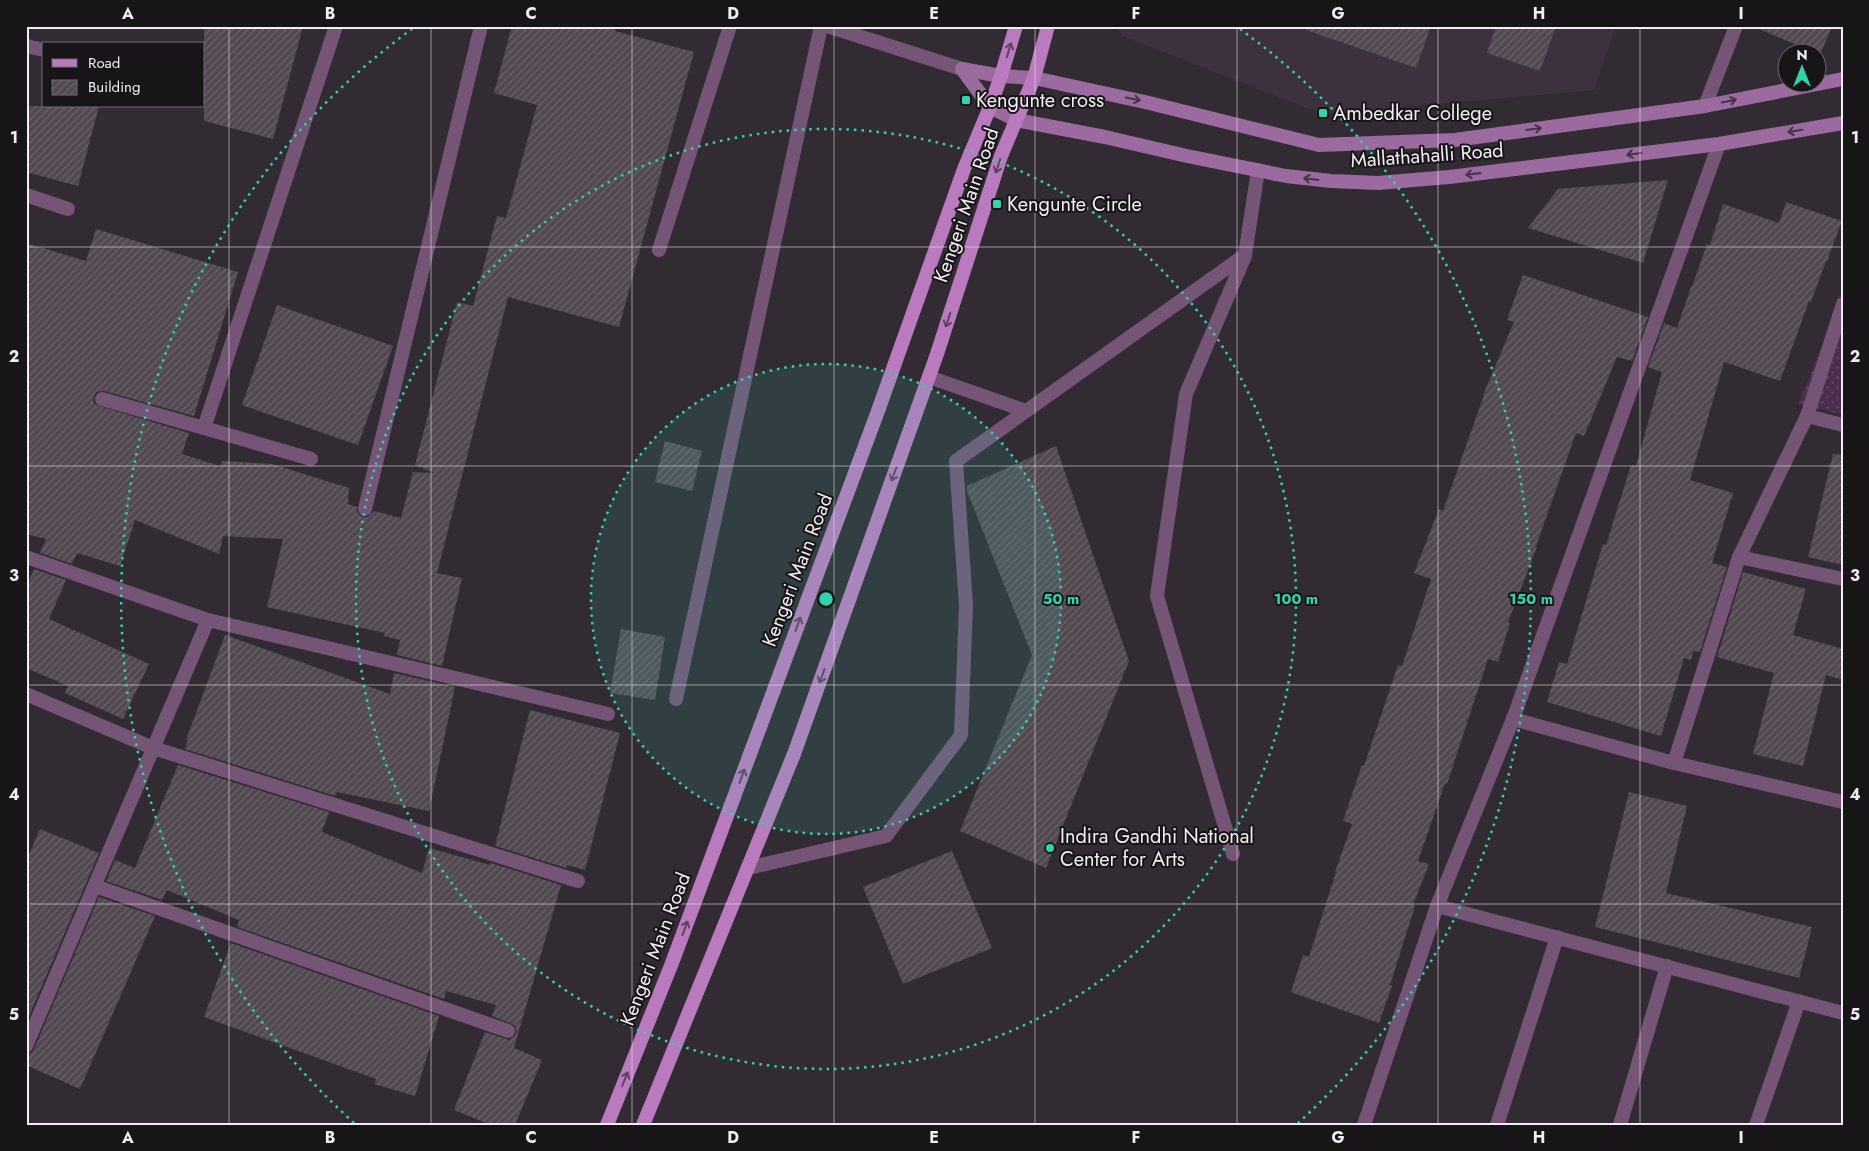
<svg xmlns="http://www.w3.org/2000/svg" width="1869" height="1151" font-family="Jost,sans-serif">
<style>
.built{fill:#3e313f}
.park{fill:url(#park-dots)}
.building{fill:url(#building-hatch)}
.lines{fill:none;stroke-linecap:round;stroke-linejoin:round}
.service{stroke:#745576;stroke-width:14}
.minor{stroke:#745576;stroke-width:14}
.tertiary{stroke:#745576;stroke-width:14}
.secondary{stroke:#9b6a9f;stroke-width:14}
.primary{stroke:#b97abe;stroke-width:14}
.oneway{stroke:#604263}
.oneway2{stroke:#463348}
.grid{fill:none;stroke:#f2ecf3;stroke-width:1;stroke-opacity:0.55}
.ring{fill:none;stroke:#30d4aa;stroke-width:2.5;stroke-dasharray:2.5 5}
.poi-dot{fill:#30d4aa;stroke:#181519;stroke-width:2}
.labels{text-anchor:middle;stroke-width:4;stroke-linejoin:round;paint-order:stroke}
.poi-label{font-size:20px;fill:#f2ecf3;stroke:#181519;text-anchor:start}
.street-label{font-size:20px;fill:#f2ecf3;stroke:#181519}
.centre{fill:#30d4aa;stroke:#181519;stroke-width:2.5}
.ring-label{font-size:15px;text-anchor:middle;font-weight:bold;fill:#30d4aa;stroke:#181519;stroke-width:4;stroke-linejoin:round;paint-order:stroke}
.neatline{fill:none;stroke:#f2ecf3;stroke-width:2}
.grid-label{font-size:16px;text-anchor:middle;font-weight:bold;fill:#f2ecf3}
</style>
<defs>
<pattern id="park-dots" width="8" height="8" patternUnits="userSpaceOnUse" patternTransform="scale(1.25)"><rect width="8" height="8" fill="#4b2d4d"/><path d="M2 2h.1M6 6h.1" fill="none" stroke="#654c67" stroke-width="1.8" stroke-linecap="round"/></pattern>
<pattern id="building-hatch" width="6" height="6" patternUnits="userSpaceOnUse" patternTransform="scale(1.25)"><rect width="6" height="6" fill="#514852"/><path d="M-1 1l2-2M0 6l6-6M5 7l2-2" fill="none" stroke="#6a636b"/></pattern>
</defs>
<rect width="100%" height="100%" fill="#332b34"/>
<path class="built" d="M1115 26H1616L1594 90 1322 114 1123 36Z"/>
<path class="park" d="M1843 324V415L1798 404 1831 325Z"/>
<g class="building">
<path d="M204 26H303L273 139 204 121Z"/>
<path d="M512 26H616L615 31 694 52 619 327 508 297 437 573 462 578 442 666 397 655 400 640 384 636 385 633 267 607 283 539 223 536 219 554 135 520 120 566 77 553 72 564 40 553 46 539 26 534V243L86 261 96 229 238 272 194 416 104 391 96 392 94 396 93 401 96 405 189 433 182 454 220 466 222 461 272 464 349 488 348 504 357 507V512L362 517H368L374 511 401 518 413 472 434 473 415 465 457 302 473 306 497 216 506 218 537 105 494 93Z"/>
<path d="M1307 26H1431L1416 68 1306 30Z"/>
<path d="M1496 26H1556L1540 71 1487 53Z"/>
<path d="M1752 26H1832L1820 55Z"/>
<path d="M26 106H99L78 186 26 172Z"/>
<path d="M1668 180 1643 263 1528 228 1558 189Z"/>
<path d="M1786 202 1842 221 1827 261H1826L1811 302 1809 301 1780 381 1724 362 1690 480 1733 493 1712 563 1727 567 1700 652 1693 651 1691 660 1684 658 1661 736 1547 702 1559 662 1567 664 1603 544 1606 545 1631 465 1636 466 1662 372 1648 367 1664 323 1677 328 1691 287H1692L1707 244 1710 245 1723 204 1779 223Z"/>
<path d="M1523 275 1648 317 1632 361 1617 357 1584 436 1576 433 1536 546 1537 547 1508 622 1510 623 1498 662 1488 659 1447 784 1445 783 1418 861 1429 864 1413 905 1415 906 1390 985 1392 986 1379 1023 1291 992 1303 955 1309 957 1336 872H1335L1352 824 1343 821 1362 765 1364 766 1398 665 1402 666 1431 579 1414 573 1439 509 1443 511 1484 395H1483L1514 322 1507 320Z"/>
<path d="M277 305 393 346 358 445 242 405Z"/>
<path d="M665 441 702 451 692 491 655 482Z"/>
<path d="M1056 446 1129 661 1046 868 960 831 1032 655 967 491V486Z"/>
<path d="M1833 454 1843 455V565L1808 557Z"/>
<path d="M34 569 66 580 49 619 149 664 123 719 65 693 68 686 28 669 26 673V587Z"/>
<path d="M1743 572 1806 589 1793 635 1843 649V680L1826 675 1803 766 1753 754 1774 673 1717 657Z"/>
<path d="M621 629 665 637 655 700 610 693Z"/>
<path d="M225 635 390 694 394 673 455 687 429 811 337 792 335 796 185 749 188 740H186Z"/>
<path d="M530 710 620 733 585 870 567 865 566 868 495 846Z"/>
<path d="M178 765 329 812 322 832 422 873 429 848 490 865 491 863 561 885 514 1048 542 1060 515 1125H491L454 1110 485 1032 509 1040 516 1034V1029L514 1025 492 1016 496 1005 446 991 444 999 237 927 239 920 167 890 162 900 106 881 115 860 135 868Z"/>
<path d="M1629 792 1687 806 1666 893 1812 927 1799 978 1595 927Z"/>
<path d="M40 829 99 853 26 1023V861Z"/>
<path d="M952 851 992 948 903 984 863 887Z"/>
<path d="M99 897 155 916 80 1089 26 1065V1055L31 1053 34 1049Z"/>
<path d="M231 943 439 1016 415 1096 374 1084 376 1079 204 1017Z"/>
</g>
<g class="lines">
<g class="service">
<path d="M659 250 730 26"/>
<path d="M929 377 1026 411"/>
<path d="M102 399 204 428 336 26"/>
<path d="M204 428 311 459"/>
<path d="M676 699 821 26"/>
<path d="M1233 854 1157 596 1186 394 1245 256"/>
<path d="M748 868 886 836 961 735 966 605 956 461 1245 255 1258 170"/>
</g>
<g class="minor">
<path d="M26 46 44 50"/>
<path d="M1705 106 1736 26"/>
<path d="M26 195 68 209"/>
<path d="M1807 416 1843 425"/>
<path d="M365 509 481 26"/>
<path d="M26 557 208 620 608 714"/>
<path d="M1739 557 1843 579"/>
<path d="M26 694 153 748 578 881"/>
<path d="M1513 719 1674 763 1843 802"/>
<path d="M1674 763 1739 557 1807 416 1843 304"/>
<path d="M95 886 508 1031"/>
<path d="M1437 906 1843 1013"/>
<path d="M26 1046 208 620"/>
<path d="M1364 1125 1437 906 1513 719 1719 144"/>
<path d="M1497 1125 1557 937"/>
<path d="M1620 1125 1667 966"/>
<path d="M1756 1125 1799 1001"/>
</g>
<path class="tertiary" d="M827 26 962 69"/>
<g class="secondary">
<path d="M962 69 990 107 1016 120 1105 137 1187 156 1286 176 1331 181 1378 183 1449 177 1719 144 1843 123"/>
<path d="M962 69 1001 76 1034 78 1145 102 1319 145 1455 140 1705 106 1843 79"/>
</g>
<g class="primary">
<path d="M607 1125 672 963 878 411 964 169 990 107 1001 76 1016 26"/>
<path d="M643 1125 794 754 937 354 1001 156 1034 78 1048 26"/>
</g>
</g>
<defs><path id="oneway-shaft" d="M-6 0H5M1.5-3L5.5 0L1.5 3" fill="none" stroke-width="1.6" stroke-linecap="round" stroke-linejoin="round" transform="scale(1.25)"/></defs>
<g class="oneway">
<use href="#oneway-shaft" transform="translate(1009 50) rotate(-73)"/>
<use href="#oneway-shaft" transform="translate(998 166) rotate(108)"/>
<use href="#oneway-shaft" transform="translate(948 320) rotate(108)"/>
<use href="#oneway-shaft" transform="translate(894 474) rotate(110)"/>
<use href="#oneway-shaft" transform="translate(798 624) rotate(-70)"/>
<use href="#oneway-shaft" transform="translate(822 676) rotate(110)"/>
<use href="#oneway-shaft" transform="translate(742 776) rotate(-70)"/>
<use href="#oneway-shaft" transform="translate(685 928) rotate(-70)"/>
<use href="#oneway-shaft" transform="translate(625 1079) rotate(-68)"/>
</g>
<g class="oneway2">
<use href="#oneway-shaft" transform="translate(1133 99) rotate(12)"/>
<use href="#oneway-shaft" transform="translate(1729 101) rotate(-11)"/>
<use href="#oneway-shaft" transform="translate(1534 129) rotate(-8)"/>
<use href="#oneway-shaft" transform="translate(1795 131) rotate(171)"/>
<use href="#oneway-shaft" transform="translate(1634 154) rotate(173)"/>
<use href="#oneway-shaft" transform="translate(1473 174) rotate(173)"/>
<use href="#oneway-shaft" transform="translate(1311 179) rotate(-173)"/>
</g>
<path class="grid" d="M229 26V1125M431 26V1125M632 26V1125M834 26V1125M1035 26V1125M1237 26V1125M1438 26V1125M1640 26V1125M26 247H1843M26 466H1843M26 685H1843M26 904H1843"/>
<circle cx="826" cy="599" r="235" fill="#30d4aa" fill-opacity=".12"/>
<g class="ring">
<circle cx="826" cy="599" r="235"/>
<circle cx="826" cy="599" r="470"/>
<path d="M354 1123A705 705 0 0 1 412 29M1240 29A705 705 0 0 1 1298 1123"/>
</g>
<g class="poi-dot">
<rect x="961" y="95" width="10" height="10" rx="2.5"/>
<rect x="1318" y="108" width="10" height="10" rx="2.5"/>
<rect x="992" y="199" width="10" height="10" rx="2.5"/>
<circle cx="1050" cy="848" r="5"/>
</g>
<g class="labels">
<g class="poi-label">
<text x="976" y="107">Kengunte cross</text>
<text x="1333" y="120">Ambedkar College</text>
<text x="1007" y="211">Kengunte Circle</text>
<text x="1060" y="843">Indira Gandhi National<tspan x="1060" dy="23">Center for Arts</tspan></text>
</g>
<g class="street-label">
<text transform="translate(1427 155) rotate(-4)" y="7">Mallathahalli Road</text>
<text transform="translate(966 205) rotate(-71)" y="7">Kengeri Main Road</text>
<text transform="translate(797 570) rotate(-69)" y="7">Kengeri Main Road</text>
<text transform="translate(655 949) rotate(-69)" y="7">Kengeri Main Road</text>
</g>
</g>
<circle cx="826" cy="599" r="8" class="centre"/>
<g class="ring-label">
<text x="1061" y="604">50 m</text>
<text x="1296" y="604">100 m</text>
<text x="1531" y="604">150 m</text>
</g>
<rect width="1869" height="1151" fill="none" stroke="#181519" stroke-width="55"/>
<rect x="42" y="42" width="162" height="65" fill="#181519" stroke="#6f6b70"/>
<rect x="52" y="59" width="25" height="8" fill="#b97abe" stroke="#6f6b70"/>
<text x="88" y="68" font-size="15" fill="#f2ecf3">Road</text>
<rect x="52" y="80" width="25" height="15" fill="url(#building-hatch)" stroke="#6f6b70"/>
<text x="88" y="92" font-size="15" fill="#f2ecf3">Building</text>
<g transform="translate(1802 68)"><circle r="24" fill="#181519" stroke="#6f6b70"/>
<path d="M0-4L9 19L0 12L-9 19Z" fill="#30d4aa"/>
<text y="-8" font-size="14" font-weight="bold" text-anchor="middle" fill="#f2ecf3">N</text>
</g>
<rect x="28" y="28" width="1814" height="1096" class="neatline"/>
<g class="grid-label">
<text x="128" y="19">A</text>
<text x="330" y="19">B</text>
<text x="531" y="19">C</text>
<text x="733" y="19">D</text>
<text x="934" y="19">E</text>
<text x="1136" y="19">F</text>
<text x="1338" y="19">G</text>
<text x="1539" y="19">H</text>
<text x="1741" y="19">I</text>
<text x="14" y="143">1</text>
<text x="1855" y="143">1</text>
<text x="14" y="362">2</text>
<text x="1855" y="362">2</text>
<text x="14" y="581">3</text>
<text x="1855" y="581">3</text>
<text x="14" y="800">4</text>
<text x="1855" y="800">4</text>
<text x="14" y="1020">5</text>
<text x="1855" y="1020">5</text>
<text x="128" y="1143">A</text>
<text x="330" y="1143">B</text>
<text x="531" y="1143">C</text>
<text x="733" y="1143">D</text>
<text x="934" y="1143">E</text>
<text x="1136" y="1143">F</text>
<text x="1338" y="1143">G</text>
<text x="1539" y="1143">H</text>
<text x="1741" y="1143">I</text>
</g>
</svg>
